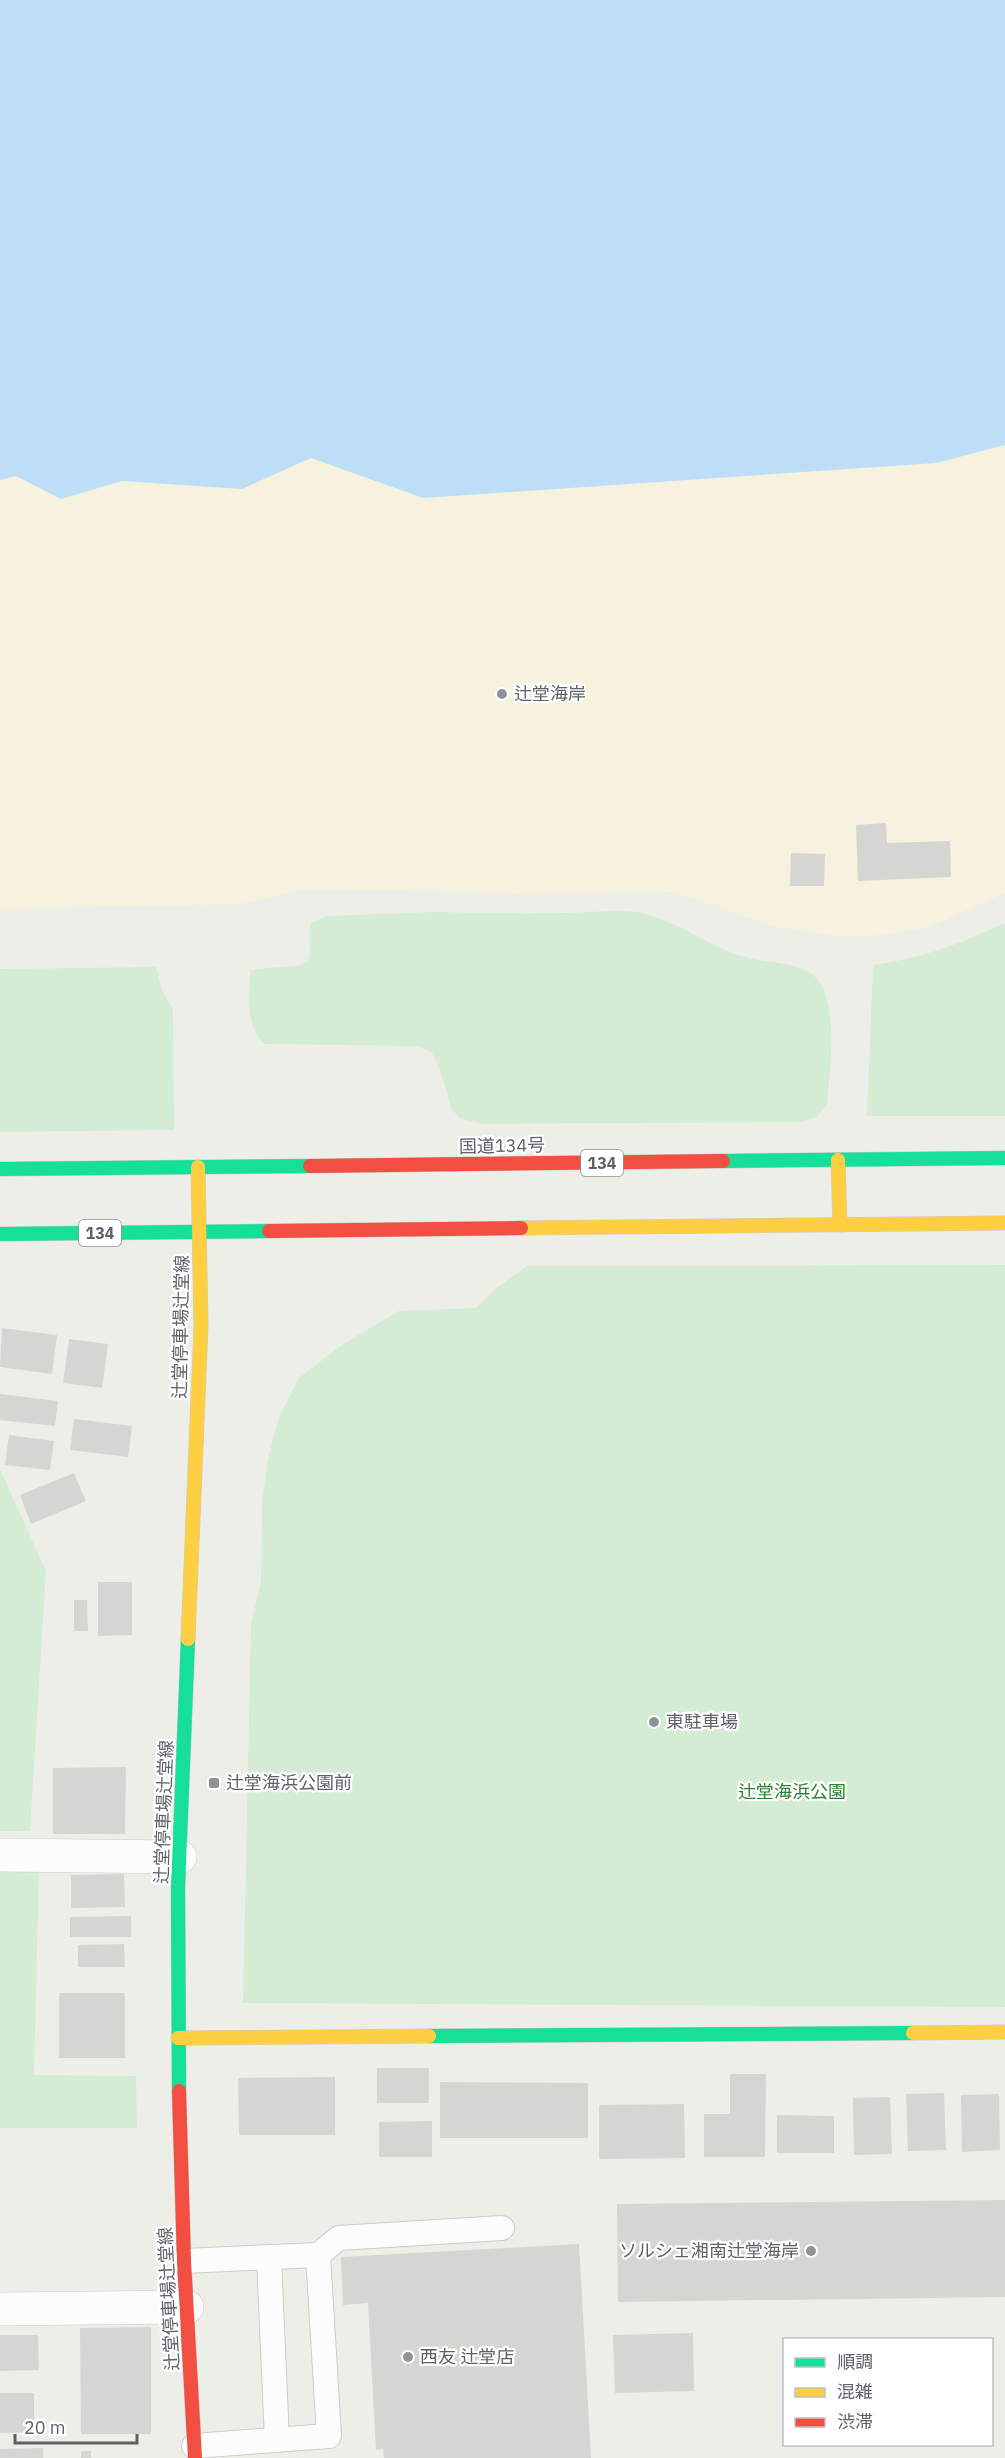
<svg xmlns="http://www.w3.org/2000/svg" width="1005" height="2458" font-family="'IBM Plex Sans','Noto Sans JP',sans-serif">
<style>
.green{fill:#d5ecd4}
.sand{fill:#f7f2de}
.water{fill:#bedef8}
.building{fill:#d5d5d2}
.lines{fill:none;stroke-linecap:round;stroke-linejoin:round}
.lane-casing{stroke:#cbcccb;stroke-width:26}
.street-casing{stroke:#cbcccb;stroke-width:34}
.fast-casing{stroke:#cacbca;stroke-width:15}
.slow-casing{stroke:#cacbca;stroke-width:15}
.jam-casing{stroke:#cacbca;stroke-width:15}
.lane{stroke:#fcfcfc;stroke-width:24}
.street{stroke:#fcfcfc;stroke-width:33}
.fast{stroke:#16e098;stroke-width:14}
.slow{stroke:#ffcf43;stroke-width:14}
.jam{stroke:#f24e42;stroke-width:14}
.poi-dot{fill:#909395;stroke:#fff;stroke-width:2}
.labels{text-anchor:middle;stroke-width:4.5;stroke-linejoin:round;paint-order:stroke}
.shield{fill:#fff;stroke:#8e9195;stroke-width:1.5}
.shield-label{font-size:16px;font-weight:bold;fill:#5e6268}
.poi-label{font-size:18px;fill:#5e6268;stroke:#fff;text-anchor:start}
.street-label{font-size:18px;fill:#5e6268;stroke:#fff}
.park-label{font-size:18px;fill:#2b8131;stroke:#fff}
</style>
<rect width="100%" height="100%" fill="#eeeee9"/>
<g class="green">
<path d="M435 912C478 913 520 914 563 913 586 913 613 909 636 912 679 919 712 951 754 959 775 964 807 962 820 983 838 1010 830 1073 827 1104L818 1116 802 1122 484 1124 461 1119 452 1110 440 1069 432 1053 418 1046 265 1044C244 1026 250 996 250 970L301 965 308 961C312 947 307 936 311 923L326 916Z"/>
<path d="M1005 923V1116H867L873 965C923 958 959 944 1005 923Z"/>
<path d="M156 967 163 993 173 1009 174 1130 0 1132V969Z"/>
<path d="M1005 1265V2007L243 2003 251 1624 261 1581 262 1503 268 1458 279 1417 299 1378 343 1344 399 1311 476 1308 495 1289 527 1266Z"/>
<path d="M0 1469 46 1571 30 1831H0Z"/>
<path d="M0 1866H39L34 2075 136 2076 137 2128H0Z"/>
</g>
<path class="sand" d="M1005 445V893L929 927 883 935 837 936 776 927 673 892 516 893 304 889 240 904 0 909V480L16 476 61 498 122 481 242 489 311 457 423 498 936 463Z"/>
<path class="water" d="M0 0H1005V445L936 463 423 498 311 458 242 489 122 481 61 499 16 476 0 480Z"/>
<g class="building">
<path d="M886 823 887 843 950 841 951 877 858 881 856 825Z"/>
<path d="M791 853 825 854 824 886H790Z"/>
<path d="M2 1328 57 1335 52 1374 0 1367Z"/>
<path d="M69 1339 108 1344 102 1388 63 1383Z"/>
<path d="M0 1394 58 1401 55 1426 0 1420Z"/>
<path d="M74 1419 132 1426 128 1457 70 1450Z"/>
<path d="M9 1435 54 1441 50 1470 5 1465Z"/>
<path d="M74 1473 86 1501 31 1524 20 1495Z"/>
<path d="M98 1582H132V1635L98 1636Z"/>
<path d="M74 1600H87L88 1631H74Z"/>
<path d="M126 1767 125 1834H53V1768Z"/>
<path d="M124 1874 125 1907 71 1908V1875Z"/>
<path d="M131 1916V1937H70V1917Z"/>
<path d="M124 1944 125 1967H78V1945Z"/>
<rect x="59" y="1993" width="66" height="65"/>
<rect x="377" y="2068" width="52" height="35"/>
<path d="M730 2074H766L765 2157H704V2114H730Z"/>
<path d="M335 2077V2135H239L238 2078Z"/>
<path d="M440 2082 588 2083V2138H440Z"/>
<path d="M944 2093 946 2150 908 2151 906 2094Z"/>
<path d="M999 2094 1000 2150 962 2152 961 2095Z"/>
<path d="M890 2097 892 2154 854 2155 853 2098Z"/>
<path d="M684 2104 685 2158 599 2159V2105Z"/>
<path d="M777 2115 834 2116V2153H777Z"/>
<path d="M432 2121V2157H379V2122Z"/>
<path d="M1005 2200V2297L618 2302 617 2204Z"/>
<path d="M579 2244 591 2458H384L383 2449 376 2450 368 2303 343 2305 341 2257Z"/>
<path d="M151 2327V2434H81L80 2328Z"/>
<path d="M693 2333 694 2391 615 2393 613 2335Z"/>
<path d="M0 2335H38L39 2370 0 2371Z"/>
<path d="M0 2393H34V2432L0 2433Z"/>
<path d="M43 2448V2458H0V2449Z"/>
<rect x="81" y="2451" width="10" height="7"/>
</g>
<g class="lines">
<defs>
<g id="lane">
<path d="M269 2258 277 2440"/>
<path d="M184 2261 318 2255 339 2238 502 2228"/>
<path d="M194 2446 329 2436 318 2255"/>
</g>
<g id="street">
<path d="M0 1855 180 1857"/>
<path d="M0 2309 187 2307"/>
</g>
<g id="fast">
<path d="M723 1161 1005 1158"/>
<path d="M0 1169 310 1166"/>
<path d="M0 1234 269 1231"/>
<path d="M429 2036 913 2033"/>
<path d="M179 2091 178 1888 188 1639"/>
</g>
<g id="slow">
<path d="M838 1160 840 1225"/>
<path d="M521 1228 1005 1223"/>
<path d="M188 1639 201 1326 198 1167"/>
<path d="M913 2033 1005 2032"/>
<path d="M178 2038 429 2036"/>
</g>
<g id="jam">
<path d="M310 1166 723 1161"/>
<path d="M269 1231 521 1228"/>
<path d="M179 2091 184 2261 195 2458"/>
</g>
</defs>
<use href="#lane" class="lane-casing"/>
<use href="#street" class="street-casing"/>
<use href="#fast" class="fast-casing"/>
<use href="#slow" class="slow-casing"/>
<use href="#jam" class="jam-casing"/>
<use href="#lane" class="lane"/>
<use href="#street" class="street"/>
<use href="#fast" class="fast"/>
<use href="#slow" class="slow"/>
<use href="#jam" class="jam"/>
</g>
<g class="poi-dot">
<circle cx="502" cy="694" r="6"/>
<circle cx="654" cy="1722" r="6"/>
<rect x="208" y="1777" width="12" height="12" rx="3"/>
<circle cx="811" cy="2251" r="6"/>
<circle cx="408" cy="2357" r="6"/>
</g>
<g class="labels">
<g class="shield">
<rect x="581" y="1150" width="42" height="26" rx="4.5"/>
<rect x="79" y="1220" width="42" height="26" rx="4.5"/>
</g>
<g class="shield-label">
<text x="602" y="1169">134</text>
<text x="100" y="1239">134</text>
</g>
<g class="poi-label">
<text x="514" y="700">辻堂海岸</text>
<text x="666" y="1728">東駐車場</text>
<text x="226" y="1789">辻堂海浜公園前</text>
<text x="799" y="2257" text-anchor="end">ソルシェ湘南辻堂海岸</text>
<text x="420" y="2363">西友 辻堂店</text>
</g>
<g class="street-label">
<text transform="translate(502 1146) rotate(-1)" y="6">国道134号</text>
<text transform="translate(181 1327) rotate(-89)" y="6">辻堂停車場辻堂線</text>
<text transform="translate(164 1812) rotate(-88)" y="6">辻堂停車場辻堂線</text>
<text transform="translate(169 2299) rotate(-93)" y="6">辻堂停車場辻堂線</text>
</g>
<g class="park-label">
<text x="792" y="1798">辻堂海浜公園</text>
</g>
</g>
<rect x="783" y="2338" width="210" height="108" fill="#ffffff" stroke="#bfc0c3" stroke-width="1.5"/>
<rect x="795" y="2358" width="30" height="9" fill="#16e098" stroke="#bfc0c3" stroke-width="1.5"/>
<text x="837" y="2368" font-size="18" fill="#5e6268">順調</text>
<rect x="795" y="2388" width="30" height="9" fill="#ffcf43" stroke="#bfc0c3" stroke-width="1.5"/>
<text x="837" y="2398" font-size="18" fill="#5e6268">混雑</text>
<rect x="795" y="2418" width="30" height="9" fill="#f24e42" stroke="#bfc0c3" stroke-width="1.5"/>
<text x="837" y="2428" font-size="18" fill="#5e6268">渋滞</text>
<path d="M15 2434v9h122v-9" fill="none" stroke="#5e6268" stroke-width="3"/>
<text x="24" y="2434" font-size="18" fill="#5e6268" stroke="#ffffff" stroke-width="4.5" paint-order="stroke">20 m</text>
</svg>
